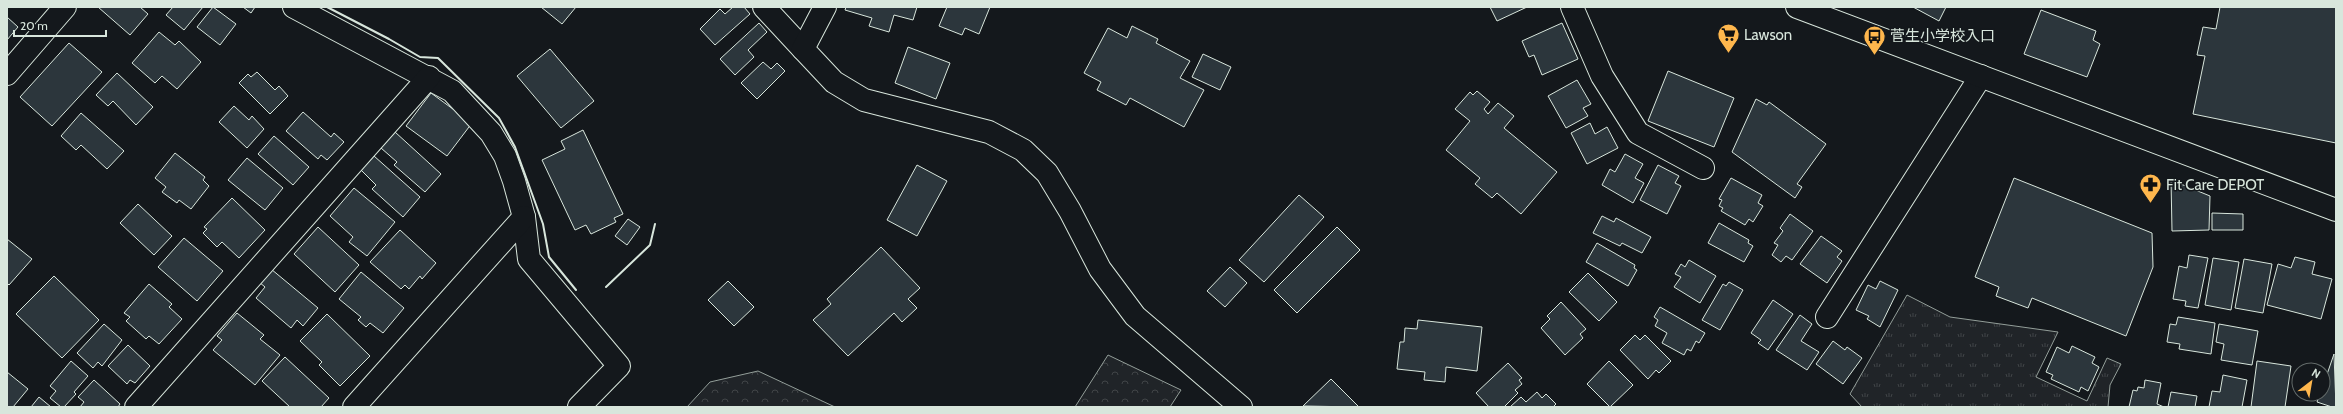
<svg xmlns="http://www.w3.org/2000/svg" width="2343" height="414" font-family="Cabin,'Noto Sans JP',sans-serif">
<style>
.grass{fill:url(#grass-tufts);stroke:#939e99}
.forest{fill:url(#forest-crowns);stroke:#939e99}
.building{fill:#2c363c;stroke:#d8e6dc}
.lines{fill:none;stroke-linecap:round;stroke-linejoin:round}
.minor-casing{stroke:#d8e6dc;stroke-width:24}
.tertiary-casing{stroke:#d8e6dc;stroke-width:24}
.minor{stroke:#14181c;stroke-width:22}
.tertiary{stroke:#14181c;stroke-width:22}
.wall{stroke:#d8e6dc;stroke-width:2}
.labels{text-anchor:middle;stroke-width:3;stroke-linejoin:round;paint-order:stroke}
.poi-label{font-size:15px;fill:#d8e6dc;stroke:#14181c;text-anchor:start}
</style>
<defs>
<pattern id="grass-tufts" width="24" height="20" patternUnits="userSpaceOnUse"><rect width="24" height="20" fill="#202428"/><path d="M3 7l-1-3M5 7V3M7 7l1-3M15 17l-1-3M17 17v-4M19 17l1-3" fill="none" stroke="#404447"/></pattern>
<pattern id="forest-crowns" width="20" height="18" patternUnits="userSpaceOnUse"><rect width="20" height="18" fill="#202428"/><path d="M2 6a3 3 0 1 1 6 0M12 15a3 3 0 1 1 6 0" fill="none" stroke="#404447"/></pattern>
</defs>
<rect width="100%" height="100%" fill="#14181c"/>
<path class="grass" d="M1907 295 1950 317 2058 332 2036 377 2087 401 2107 358 2121 364 2110 385 2108 407H1862L1850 394Z"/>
<g class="forest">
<path d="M1108 355 1181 390 1170 407H1075Z"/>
<path d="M758 371 835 407H687L710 382Z"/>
</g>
<g class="building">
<path d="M98 7H140L148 14 130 35Z"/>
<path d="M173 7H203L184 30 166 15Z"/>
<path d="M213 7 236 24 220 45 197 27Z"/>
<path d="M243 7H255L251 13Z"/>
<path d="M541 7H576L562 24Z"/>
<path d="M733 7H744L750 14 715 45 700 29 720 9 725 14Z"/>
<path d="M846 7H917L913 20 894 15 889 32 869 26 872 18 845 10Z"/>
<path d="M947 7H990L979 34 965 28 962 35 939 26Z"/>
<path d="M1490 7H1527L1497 21Z"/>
<path d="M1913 7H1946L1939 21Z"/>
<path d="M2220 7H2336V143L2193 114 2205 56 2197 55 2203 27 2216 29Z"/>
<path d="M2041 10 2096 31 2093 40 2100 44 2087 77 2024 54Z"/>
<path d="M7 17 18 27 7 40Z"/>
<path d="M759 23 767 32 748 50 754 57 735 75 720 59Z"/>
<path d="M1562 23 1578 59 1542 75 1534 55 1529 57 1522 41Z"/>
<path d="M1132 26 1158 39 1156 43 1190 61 1180 78 1204 90 1184 127 1130 98 1126 105 1097 90 1101 82 1084 73 1108 28 1127 38Z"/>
<path d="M159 32 175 45 179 41 201 62 177 89 162 76 155 83 132 63Z"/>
<path d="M69 43 102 72 52 126 20 97Z"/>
<path d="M908 47 950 63 936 99 895 83Z"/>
<path d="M550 49 594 101 561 128 517 76Z"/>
<path d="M1203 54 1231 67 1220 90 1192 77Z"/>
<path d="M763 62 771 69 777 63 785 71 757 99 741 83Z"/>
<path d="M1668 71 1734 98 1714 147 1648 121Z"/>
<path d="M257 72 275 90 279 86 288 96 270 114 239 83 248 74 251 77Z"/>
<path d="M117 73 153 107 136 125 113 101 108 106 96 95Z"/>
<path d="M1577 80 1591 104 1583 108 1588 116 1566 128 1548 96Z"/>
<path d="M1477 91 1490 102 1484 109 1488 114 1498 103 1514 116 1504 128 1557 172 1521 214 1497 193 1492 198 1475 184 1480 178 1446 150 1470 121 1455 109 1470 92 1473 95Z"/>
<path d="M431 93 472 123 447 156 406 126Z"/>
<path d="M1756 99 1767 105 1769 102 1826 144 1797 184 1802 187 1795 198 1732 152Z"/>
<path d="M234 106 249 120 252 116 264 129 247 148 219 122Z"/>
<path d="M303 112 331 137 334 133 344 142 327 160 321 155 318 159 286 131Z"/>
<path d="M81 113 124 151 107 169 81 145 76 150 61 136Z"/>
<path d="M1590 123 1595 134 1607 127 1618 148 1587 164 1571 133Z"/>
<path d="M583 130 623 214 614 218 616 222 591 234 586 225 575 230 542 160 565 149 561 141Z"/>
<path d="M395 132 441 174 425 192 394 165 397 162 381 148Z"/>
<path d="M274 136 309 167 293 185 258 154Z"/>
<path d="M175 153 205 177 203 180 209 186 191 209 179 200 177 203 162 192 166 187 155 178Z"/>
<path d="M1625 154 1643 164 1635 178 1644 183 1633 203 1602 185 1610 169 1615 172Z"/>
<path d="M374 156 420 197 403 217 372 189 376 185 361 170Z"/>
<path d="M247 158 283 188 265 210 228 180Z"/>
<path d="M917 165 947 181 917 236 887 220Z"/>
<path d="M1658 165 1679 176 1675 183 1681 186 1667 214 1640 200Z"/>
<path d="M1731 178 1762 195 1758 203 1763 206 1753 222 1749 219 1745 225 1721 211 1723 208 1719 206 1722 200 1719 199Z"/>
<path d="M2014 178 2152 233 2153 267 2126 336 2032 298 2028 308 1996 296 1999 287 1975 277Z"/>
<path d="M2171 180 2210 196 2209 230 2172 231Z"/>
<path d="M354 188 395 222 367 256 349 242 353 237 330 216Z"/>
<path d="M1299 195 1324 217 1264 282 1239 260Z"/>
<path d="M232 198 265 230 239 258 222 242 217 247 203 233 207 229 204 227Z"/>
<path d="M138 204 172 236 154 255 120 223Z"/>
<path d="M2212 213 2243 214V230H2212Z"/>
<path d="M1790 214 1813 231 1792 260 1786 256 1781 262 1772 255 1778 245 1774 243 1783 231 1780 228Z"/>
<path d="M1602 216 1614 222 1616 218 1651 237 1642 253 1622 243 1620 246 1593 233Z"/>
<path d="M628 219 640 227 627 245 615 236Z"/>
<path d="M1719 223 1749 240 1748 243 1753 246 1744 262 1708 243Z"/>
<path d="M318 227 359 265 335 292 294 254Z"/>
<path d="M1337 227 1360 250 1297 313 1274 290Z"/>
<path d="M400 230 436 263 422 279 420 276 409 289 405 285 401 289 370 262Z"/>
<path d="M1821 236 1842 251 1837 257 1842 261 1827 283 1800 264Z"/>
<path d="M184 238 223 271 197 301 158 267Z"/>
<path d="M7 239 32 259 9 285 7 283Z"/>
<path d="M1597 243 1635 265 1634 268 1637 270 1628 286 1586 262Z"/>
<path d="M881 247 920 288 908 299 917 308 902 322 894 313 848 356 813 320 831 304 827 299Z"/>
<path d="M2189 255 2208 258 2198 308 2185 306 2186 301 2173 299 2179 266 2187 268Z"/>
<path d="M2295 257 2315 262 2312 274 2332 279 2321 319 2267 305 2278 264 2291 268Z"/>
<path d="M2213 258 2239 262 2231 310 2205 305Z"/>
<path d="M2244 259 2272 264 2263 313 2235 308Z"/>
<path d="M1689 260 1716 276 1700 303 1674 287 1681 277 1675 274 1681 264 1685 267Z"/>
<path d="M1230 267 1247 283 1225 307 1207 291Z"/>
<path d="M271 269 318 308 303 326 297 320 291 328 256 298 265 287 259 282Z"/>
<path d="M361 272 404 308 383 333 370 323 366 327 358 320 361 317 339 299Z"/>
<path d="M1588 273 1617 302 1599 321 1569 292Z"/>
<path d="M54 276 99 320 62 358 16 314Z"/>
<path d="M728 281 754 307 734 326 708 300Z"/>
<path d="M1880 281 1898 290 1880 327 1867 319 1869 316 1856 310 1868 285 1876 289Z"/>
<path d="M1729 282 1743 290 1720 330 1702 320 1723 284 1726 286Z"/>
<path d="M149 284 172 304 169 307 182 319 159 344 149 336 146 339 126 321 130 317 124 313Z"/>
<path d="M1773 300 1793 314 1768 350 1758 343 1761 340 1751 333Z"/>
<path d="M1561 302 1586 329 1580 334 1583 338 1565 355 1541 328 1550 319 1547 316Z"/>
<path d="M1660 307 1705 333 1699 343 1696 341 1691 351 1687 349 1684 355 1662 343 1667 333 1655 326 1658 320 1654 317Z"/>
<path d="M237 313 264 335 260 339 280 355 255 385 213 350 222 340 217 336Z"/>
<path d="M327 314 370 356 340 386 319 365 322 362 300 341Z"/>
<path d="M1800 315 1812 324 1801 341 1819 352 1807 370 1776 350Z"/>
<path d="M2178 317 2215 323 2211 354 2179 349 2180 344 2167 342 2170 324 2176 325Z"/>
<path d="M1418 320 1482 327 1477 371 1446 367 1445 382 1424 380 1425 372 1397 369 1400 342H1404L1405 328 1417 329Z"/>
<path d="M104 324 122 340 102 366 98 362 93 368 77 353Z"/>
<path d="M2219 324 2258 331 2252 365 2221 360 2224 344 2216 342Z"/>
<path d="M1635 335 1640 340 1645 335 1671 361 1659 373 1656 370 1648 379 1620 350Z"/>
<path d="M1833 341 1845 350 1847 347 1862 358 1843 384 1816 364Z"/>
<path d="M128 345 150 366 135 383 130 380 127 384 108 366Z"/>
<path d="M2072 346 2095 357 2092 363 2099 367 2088 391 2081 387 2079 392 2051 379 2053 375 2046 372 2057 347 2069 353Z"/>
<path d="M2334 354 2336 407H2332L2317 402 2320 394H2323V386Z"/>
<path d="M285 357 329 398 321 407H290L262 381Z"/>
<path d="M71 361 88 376 74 392 76 394 64 407H61L50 398 56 391 50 386Z"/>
<path d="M1609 361 1633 385 1610 407 1587 384Z"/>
<path d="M2257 361 2291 366 2285 407H2251Z"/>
<path d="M1508 363 1522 378 1519 380 1522 384 1515 390 1518 393 1504 407H1489L1476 393Z"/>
<path d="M7 372 28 389 13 407H7Z"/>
<path d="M2223 375 2247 380 2242 407H2209L2212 391 2220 392Z"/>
<path d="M1331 379 1359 407 1303 406Z"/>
<path d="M94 380 120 404 118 407H80L84 402 78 397Z"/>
<path d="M2145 380 2161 383 2157 404 2164 407H2129L2133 390 2137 391 2138 387 2144 388Z"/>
<path d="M1537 392 1542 398 1546 394 1556 404 1553 407H1510L1521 397 1526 402Z"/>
<path d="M2171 392 2197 396 2195 407H2168Z"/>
<path d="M39 397 51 407H31Z"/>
</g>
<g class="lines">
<defs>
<g id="minor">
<path d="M294 7 452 91 491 133 505 156 514 181 524 217 529 259 619 366 579 407"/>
<path d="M764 7 803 49"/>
<path d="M825 7 803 49 834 82 864 100 989 132 1023 150 1047 173 1070 211 1100 269 1135 316 1241 407"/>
<path d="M1572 7 1602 76 1638 133 1703 168"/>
<path d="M7 74 65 7"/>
<path d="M1827 317 1981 76"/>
<path d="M136 407 429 77"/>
<path d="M354 407 524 217"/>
</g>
<path id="tertiary" d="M1797 7 2336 210"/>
</defs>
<use href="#minor" class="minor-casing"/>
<use href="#tertiary" class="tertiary-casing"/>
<use href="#minor" class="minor"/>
<use href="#tertiary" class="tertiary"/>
<g class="wall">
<path d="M327 7 389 39 420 57 438 58 499 118 515 147 543 224 549 257 576 290"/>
<path d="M606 287 650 245 655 224"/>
</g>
</g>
<defs>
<symbol id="supermarket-pin" viewBox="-11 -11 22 30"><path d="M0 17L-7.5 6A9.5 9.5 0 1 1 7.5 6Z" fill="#ffb74d" stroke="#14181c"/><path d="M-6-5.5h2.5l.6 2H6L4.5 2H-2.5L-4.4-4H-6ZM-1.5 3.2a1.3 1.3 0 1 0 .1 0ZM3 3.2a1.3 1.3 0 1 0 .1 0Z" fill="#111"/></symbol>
<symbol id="bus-pin" viewBox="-11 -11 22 30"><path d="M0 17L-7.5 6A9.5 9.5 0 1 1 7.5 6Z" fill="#ffb74d" stroke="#14181c"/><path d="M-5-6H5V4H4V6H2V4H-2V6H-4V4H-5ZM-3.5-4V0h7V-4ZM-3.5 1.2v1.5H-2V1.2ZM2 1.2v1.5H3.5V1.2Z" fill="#111"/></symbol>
<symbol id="pharmacy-pin" viewBox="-11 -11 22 30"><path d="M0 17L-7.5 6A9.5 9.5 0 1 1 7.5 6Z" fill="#ffb74d" stroke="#14181c"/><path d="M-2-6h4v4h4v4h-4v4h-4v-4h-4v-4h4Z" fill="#111"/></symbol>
</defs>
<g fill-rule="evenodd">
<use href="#supermarket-pin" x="1716" y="22" width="25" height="34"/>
<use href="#bus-pin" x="1862" y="24" width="25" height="34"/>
<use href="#pharmacy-pin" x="2138" y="172" width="25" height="34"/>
</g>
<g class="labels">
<g class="poi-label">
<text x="1744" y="40">Lawson</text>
<text x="1890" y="41">菅生小学校入口</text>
<text x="2166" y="190">Fit Care DEPOT</text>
</g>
</g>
<rect width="2343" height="414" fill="none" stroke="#d8e6dc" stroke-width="16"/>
<g transform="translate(2311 382) rotate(31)"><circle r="19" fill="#14181c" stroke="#626a69"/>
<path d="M0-3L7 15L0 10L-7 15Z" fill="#ffb74d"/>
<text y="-6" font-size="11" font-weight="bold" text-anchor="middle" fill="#d8e6dc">N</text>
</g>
<path d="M14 30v6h92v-6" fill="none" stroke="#d8e6dc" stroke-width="2"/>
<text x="20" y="30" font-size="12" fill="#d8e6dc" stroke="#14181c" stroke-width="3" paint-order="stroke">20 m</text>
</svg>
